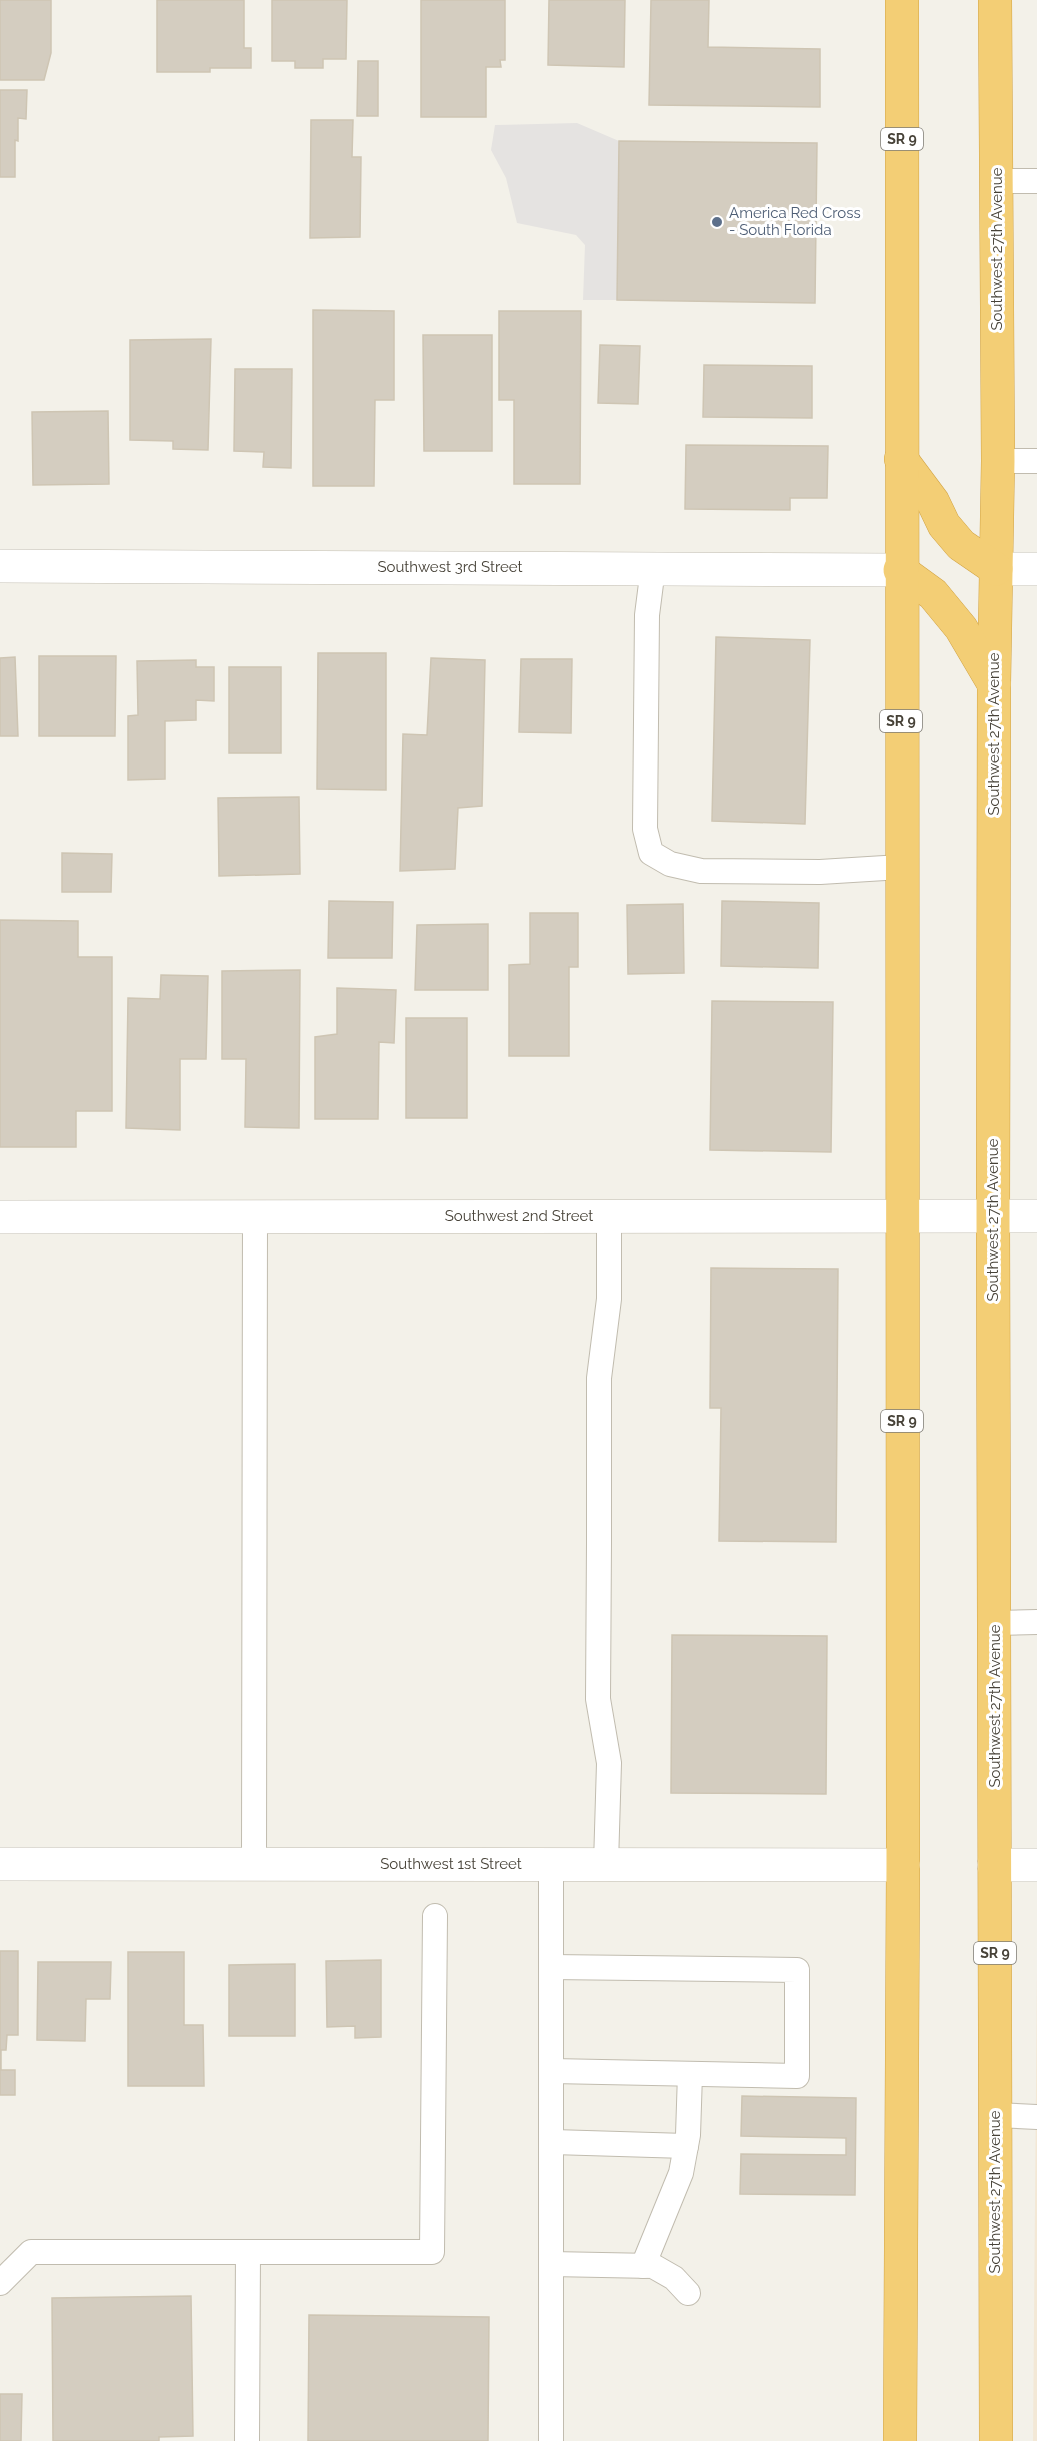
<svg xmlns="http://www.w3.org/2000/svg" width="1037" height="2441" font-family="Raleway,sans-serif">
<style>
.commercial{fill:#f3e8d6}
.parking{fill:#e5e3e1}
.building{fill:#d4cdc0;stroke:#cec5b3;stroke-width:1.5}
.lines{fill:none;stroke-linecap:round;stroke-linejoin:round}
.lane-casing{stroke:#c1bcaf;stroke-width:26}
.street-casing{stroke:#c1bcaf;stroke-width:34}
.highway-casing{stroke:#d2a445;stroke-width:34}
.lane{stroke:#fff;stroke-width:24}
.street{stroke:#fff;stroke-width:33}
.highway{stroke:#f3ce75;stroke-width:33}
.service-dot{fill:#5c6f8a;stroke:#fff;stroke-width:2}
.labels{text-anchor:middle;stroke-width:6;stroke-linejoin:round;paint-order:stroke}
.shield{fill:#fff;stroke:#7e7b74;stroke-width:1.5}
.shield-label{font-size:14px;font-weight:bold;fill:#474238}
.service-label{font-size:15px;fill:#4e5e75;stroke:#fff;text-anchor:start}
.street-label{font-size:15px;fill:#474238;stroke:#fff}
</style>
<rect width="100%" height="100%" fill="#f3f1e9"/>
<path class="commercial" d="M1037 1970V2441H1033Z"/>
<path class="parking" d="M577 123 619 141 617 300H583L585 245 576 235 517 223 506 178 491 150 495 125Z"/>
<g class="building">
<path d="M0 0H51V53L44 80H0Z"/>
<path d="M157 0H244V48H251V68H210V72H157Z"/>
<path d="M272 0H347L346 59H323V68H295V61H272Z"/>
<path d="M421 0H505V60H500L501 67H486V117H421Z"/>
<path d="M549 0H625L624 67 548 65Z"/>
<path d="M651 0H709L708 47 820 49V107L649 105Z"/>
<path d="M358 61H378V116H357Z"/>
<path d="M0 90H27L26 119 18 118V141L15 140V177H0Z"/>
<path d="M311 120H353L352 157H361L360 237 310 238Z"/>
<path d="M619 141 817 143 815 303 617 300Z"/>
<path d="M313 310 394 311V400H375L374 486H313Z"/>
<path d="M499 311H581L580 484H514V400H499Z"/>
<path d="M423 335H492V451H424Z"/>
<path d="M211 339 208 450 173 449V441L130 440V340Z"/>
<path d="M600 345 640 346 638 404 598 403Z"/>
<path d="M704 365 812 366V418L703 417Z"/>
<path d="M235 369H292L291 468 263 467 264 452 234 451Z"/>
<path d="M108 411 109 484 33 485 32 412Z"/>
<path d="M686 445 828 446 827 498H790V510L685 509Z"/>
<path d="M716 637 810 640 805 824 712 821Z"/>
<path d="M318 653H386V790L317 789Z"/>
<path d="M39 656H116L115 736H39Z"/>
<path d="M15 657 18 736H0V658Z"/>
<path d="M431 658 485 660 482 806 458 808 455 869 400 871 403 734 427 735Z"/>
<path d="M521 659H572L571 733 519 732Z"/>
<path d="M196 660V667H214V701L196 700V720L165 721V779L128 780V716L138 715 137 661Z"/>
<rect x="229" y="667" width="52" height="86"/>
<path d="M299 797 300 874 219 876 218 798Z"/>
<path d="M62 853 112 854 111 892H62Z"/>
<path d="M329 901 393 902 392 958H328Z"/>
<path d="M722 901 819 903 818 968 721 966Z"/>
<path d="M683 904 684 973 628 974 627 905Z"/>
<path d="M530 913H578V967H569V1056H509V965L530 964Z"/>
<path d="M0 920 78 921V957H112V1111H76V1147H0Z"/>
<path d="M488 924V990H415L417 925Z"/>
<path d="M300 970 299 1128 245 1127 246 1059H222V971Z"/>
<path d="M161 975 208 976 206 1059H180V1130L126 1128 128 998 160 999Z"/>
<path d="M337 988 396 990 394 1043 379 1042 378 1119H315V1037L337 1034Z"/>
<path d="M712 1001 833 1002 831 1152 710 1150Z"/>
<rect x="406" y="1018" width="61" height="100"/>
<path d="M711 1268 838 1269 836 1542 719 1541 721 1408H710Z"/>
<path d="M672 1635 827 1636 826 1794 671 1793Z"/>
<path d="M0 1951H18V2035H7L6 2050H1V2070H15V2095H0Z"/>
<path d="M128 1952H184V2025H203L204 2086H128Z"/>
<path d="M381 1960V2037L355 2038V2026L327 2027 326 1961Z"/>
<path d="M38 1962H111L110 1999H86L85 2041 37 2040Z"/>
<path d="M295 1964V2036H229V1965Z"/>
<path d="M742 2096 856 2098 855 2195 740 2194 741 2154 846 2155V2138L741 2136Z"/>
<path d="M191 2296 193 2436 159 2437V2441H53L52 2298Z"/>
<path d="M309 2315 489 2317 488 2441H308Z"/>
<path d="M0 2394H22L21 2441H0Z"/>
</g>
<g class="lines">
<defs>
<g id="lane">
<path d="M996 181H1037"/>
<path d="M998 461H1037"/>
<path d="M653 568 647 615 645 829 651 853 670 864 701 871 820 872 901 867"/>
<path d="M995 1623 1037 1622"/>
<path d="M254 1864 255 1216"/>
<path d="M606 1864 609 1763 598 1699 599 1543V1378L609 1299V1216"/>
<path d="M551 1967 797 1970V2076L552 2071"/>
<path d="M995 2115 1037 2117"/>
<path d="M553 2142 686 2146"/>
<path d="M248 2252H432L435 1916"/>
<path d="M551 2264 653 2266 674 2278 688 2293"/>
<path d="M643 2266 681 2173 688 2135 690 2074"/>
<path d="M0 2283 31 2252H248L247 2441"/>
<path d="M551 2441V1864"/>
</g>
<g id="street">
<path d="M0 566 900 570"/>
<path d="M996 569H1037"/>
<path d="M0 1217 1037 1216"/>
<path d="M0 1864 903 1865"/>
<path d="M994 1865H1037"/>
</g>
<g id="highway">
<path d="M995 0 998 461 994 684 993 1216 996 2441"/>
<path d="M901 459 933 502 944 525 961 545 996 569"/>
<path d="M900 570 933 594 961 628 994 684"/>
<path d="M900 2441 903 1865 902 0"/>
</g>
</defs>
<use href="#lane" class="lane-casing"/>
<use href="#street" class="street-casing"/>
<use href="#highway" class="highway-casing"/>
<use href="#lane" class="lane"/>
<use href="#street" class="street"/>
<use href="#highway" class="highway"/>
</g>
<circle class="service-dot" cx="717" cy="222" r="6"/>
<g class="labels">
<g class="shield">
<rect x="881" y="128" width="42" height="22" rx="4.5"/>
<rect x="880" y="710" width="42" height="22" rx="4.5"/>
<rect x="881" y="1410" width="42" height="22" rx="4.5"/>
<rect x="974" y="1942" width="42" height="22" rx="4.5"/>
</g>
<g class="shield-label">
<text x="902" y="144">SR 9</text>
<text x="901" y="726">SR 9</text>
<text x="902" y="1426">SR 9</text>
<text x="995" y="1958">SR 9</text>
</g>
<g class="service-label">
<text x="729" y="218">America Red Cross<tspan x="729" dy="17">- South Florida</tspan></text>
</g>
<g class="street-label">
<text transform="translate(997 249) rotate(-90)" y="5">Southwest 27th Avenue</text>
<text x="450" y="572">Southwest 3rd Street</text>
<text transform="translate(994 734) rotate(-90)" y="5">Southwest 27th Avenue</text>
<text x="519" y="1221">Southwest 2nd Street</text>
<text transform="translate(993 1220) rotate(-90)" y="5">Southwest 27th Avenue</text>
<text transform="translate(995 1706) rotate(-90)" y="5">Southwest 27th Avenue</text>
<text x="451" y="1869">Southwest 1st Street</text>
<text transform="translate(995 2192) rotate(-90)" y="5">Southwest 27th Avenue</text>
</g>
</g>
</svg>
